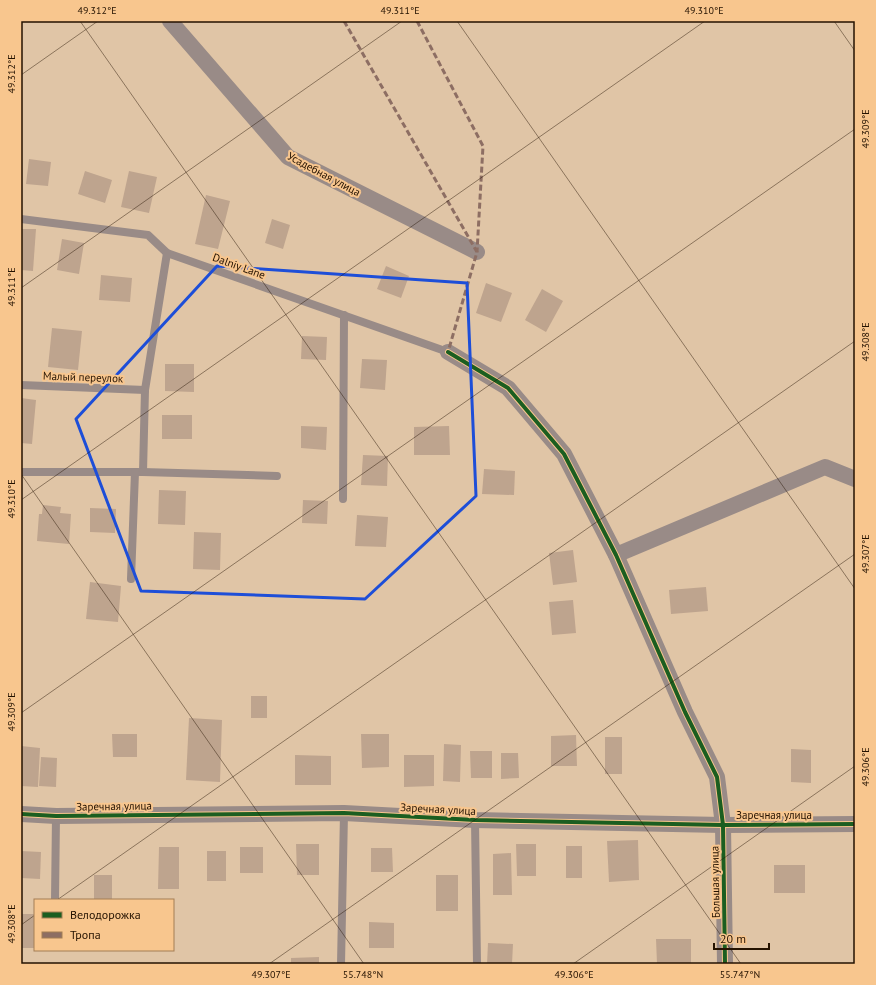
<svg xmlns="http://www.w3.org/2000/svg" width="876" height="985" font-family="'PT Sans',sans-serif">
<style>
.building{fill:#bea48e}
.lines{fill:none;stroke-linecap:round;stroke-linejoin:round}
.service{stroke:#998b87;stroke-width:8}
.minor{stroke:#998b87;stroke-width:16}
.quiet{stroke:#8d6e63;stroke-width:3;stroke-dasharray:6 3;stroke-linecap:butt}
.cycleway-casing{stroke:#f8c68e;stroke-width:6}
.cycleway{stroke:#1b5e20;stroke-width:4}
.marked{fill:none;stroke:#1d4ed8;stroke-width:3;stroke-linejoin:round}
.ticks{fill:none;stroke:#241200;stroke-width:1;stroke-opacity:0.45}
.labels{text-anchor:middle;stroke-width:4;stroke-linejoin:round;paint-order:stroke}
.street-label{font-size:11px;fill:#241200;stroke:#f8c68e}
.neatline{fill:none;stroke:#241200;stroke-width:1.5}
.ticks-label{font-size:10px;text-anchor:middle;fill:#241200}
</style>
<rect width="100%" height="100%" fill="#e0c5a6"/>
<g class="building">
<path d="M29 159 51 162 48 186 26 184Z"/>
<path d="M85 171 112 180 105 203 78 194Z"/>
<path d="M129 171 157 177 149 213 121 207Z"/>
<path d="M206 195 230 201 218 249 195 244Z"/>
<path d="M272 219 290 225 283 249 265 243Z"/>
<path d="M21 229H36L33 271 21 270Z"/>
<path d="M62 239 84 243 79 274 57 270Z"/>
<path d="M386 266 409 276 401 298 377 289Z"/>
<path d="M101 275 132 278 130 302 99 300Z"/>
<path d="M486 283 512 293 501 322 476 313Z"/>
<path d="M542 289 563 301 546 332 525 320Z"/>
<path d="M52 328 82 331 78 370 48 367Z"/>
<path d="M302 336 327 337 326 360 301 359Z"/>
<path d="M362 359 387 360 385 390 360 388Z"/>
<path d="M165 364H194V392L165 391Z"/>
<path d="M21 398 36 400 32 444 21 443Z"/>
<rect x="162" y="415" width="30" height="24"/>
<path d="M301 426 327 427 326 450 301 448Z"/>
<path d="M449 426 450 455H414V427Z"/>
<path d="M363 455 388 456 387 486 361 485Z"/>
<path d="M484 469 515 471 514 495 482 494Z"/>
<path d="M159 490 186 491 185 525 158 524Z"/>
<path d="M303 500 328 501 327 524 302 523Z"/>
<path d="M43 505 61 507 60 513 71 514 69 544 37 541 39 514H42Z"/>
<path d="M90 508 116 509 115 533 90 532Z"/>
<path d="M357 515 388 517 386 547 355 546Z"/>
<path d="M194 532 221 533 220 570 193 569Z"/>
<path d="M573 550 577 582 553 585 549 553Z"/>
<path d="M90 582 121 586 118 622 86 619Z"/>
<path d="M706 587 708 611 671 614 669 590Z"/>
<path d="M573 600 576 633 552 635 549 602Z"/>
<rect x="251" y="696" width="16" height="22"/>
<path d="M189 718 222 720 220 782 186 780Z"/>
<path d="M112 734H137V757H113Z"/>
<path d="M361 734H389V767L362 768Z"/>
<path d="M576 735 577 766H551V736Z"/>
<rect x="605" y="737" width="17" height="37"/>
<path d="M444 744 461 745 460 782 443 781Z"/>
<path d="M21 746 40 748 38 787 21 786Z"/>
<path d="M791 749 811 750V783L791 782Z"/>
<path d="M470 751H492V778H471Z"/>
<path d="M501 753H518L519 778 501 779Z"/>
<path d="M295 755 331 756V785H295Z"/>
<path d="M404 755H434V786L404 787Z"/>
<path d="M41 757 57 758 56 787 39 786Z"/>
<path d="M638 840 639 880 609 882 607 841Z"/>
<path d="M296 844H319V875H297Z"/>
<path d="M516 844H536V876H517Z"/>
<rect x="566" y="846" width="16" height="32"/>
<path d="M159 847H179V889H158Z"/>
<rect x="240" y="847" width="23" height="26"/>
<path d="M371 848H392L393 872H371Z"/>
<path d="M21 851 41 852 40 879 21 878Z"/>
<rect x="207" y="851" width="19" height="30"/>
<path d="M511 853 512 895H493V854Z"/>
<rect x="774" y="865" width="31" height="28"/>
<rect x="94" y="875" width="18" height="25"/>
<rect x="436" y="875" width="22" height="36"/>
<rect x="21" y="914" width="14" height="34"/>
<path d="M369 922 394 923V948H369Z"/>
<path d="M656 939H691V964H657Z"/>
<path d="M488 943 513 944 512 964H487Z"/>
<path d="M319 957V964H291V958Z"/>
</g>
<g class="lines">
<g class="service">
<path d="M21 219 148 235 167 253 448 352"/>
<path d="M21 385 145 390"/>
<path d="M21 472H143L145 390 167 253"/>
<path d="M143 472 277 476"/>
<path d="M343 499 344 315"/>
<path d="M131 579 135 472"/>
<path d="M475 820 477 964"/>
<path d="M55 900 56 816"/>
<path d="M341 964 344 813"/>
</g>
<g class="minor">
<path d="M170 21 288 157 477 252"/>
<path d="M448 352 508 388 564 454 616 555 685 712 717 777 723 825 725 964"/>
<path d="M616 555 825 467 855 479"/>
<path d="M21 814 56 816 344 813 475 820 723 825 855 824"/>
</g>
<g class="quiet">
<path d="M344 21 477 252 448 352"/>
<path d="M417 21 483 146 477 252"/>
</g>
<defs>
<g id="cycleway">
<path d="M448 352 508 388 564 454 616 555 685 712 717 777 723 825 725 964"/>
<path d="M21 814 56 816 344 813 475 820 723 825 855 824"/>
</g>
</defs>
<use href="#cycleway" class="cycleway-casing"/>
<use href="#cycleway" class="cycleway"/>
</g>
<path class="marked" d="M217 266 467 283 476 496 365 599 141 591 76 419Z"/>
<path class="ticks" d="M80 21 741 964M457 21 855 589M834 21 855 51M21 75 98 21M21 288 402 21M21 474 364 964M21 500 705 21M21 713 855 129M57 900 855 341M21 925 35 915M269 964 855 554M573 964 855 766"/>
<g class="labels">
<g class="street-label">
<text transform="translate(324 174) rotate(28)" y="4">Усадебная улица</text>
<text transform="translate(239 266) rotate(20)" y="4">Dalniy Lane</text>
<text transform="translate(83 377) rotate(2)" y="4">Малый переулок</text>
<text transform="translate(114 806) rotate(-1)" y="4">Заречная улица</text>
<text transform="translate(438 809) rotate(3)" y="4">Заречная улица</text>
<text x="774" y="819">Заречная улица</text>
<text transform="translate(715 882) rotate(-91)" y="4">Большая улица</text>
</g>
</g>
<rect width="876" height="985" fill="none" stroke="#f8c68e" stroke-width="44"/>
<rect x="34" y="899" width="140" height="52" fill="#f8c68e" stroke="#a37e55"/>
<rect x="42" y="912" width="20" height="6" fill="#1b5e20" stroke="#a37e55"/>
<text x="70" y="919" font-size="12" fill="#241200">Велодорожка</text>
<rect x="42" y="932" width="20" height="6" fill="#8d6e63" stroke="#a37e55"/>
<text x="70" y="939" font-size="12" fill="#241200">Тропа</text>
<path d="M714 943v6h55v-6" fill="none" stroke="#241200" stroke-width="2"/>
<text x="720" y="943" font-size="12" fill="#241200" stroke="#f8c68e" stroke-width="3" paint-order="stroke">20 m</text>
<rect x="22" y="22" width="832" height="941" class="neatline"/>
<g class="ticks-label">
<text x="97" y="14">49.312°E</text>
<text x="400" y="14">49.311°E</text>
<text x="704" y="14">49.310°E</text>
<text transform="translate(11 74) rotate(-90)" y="4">49.312°E</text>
<text transform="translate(865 129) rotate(-90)" y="4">49.309°E</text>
<text transform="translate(11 287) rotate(-90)" y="4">49.311°E</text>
<text transform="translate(865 342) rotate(-90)" y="4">49.308°E</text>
<text transform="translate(11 499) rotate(-90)" y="4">49.310°E</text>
<text transform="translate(865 554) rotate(-90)" y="4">49.307°E</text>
<text transform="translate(11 712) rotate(-90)" y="4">49.309°E</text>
<text transform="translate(865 767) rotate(-90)" y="4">49.306°E</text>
<text transform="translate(11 924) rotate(-90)" y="4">49.308°E</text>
<text x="271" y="978">49.307°E</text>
<text x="363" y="978">55.748°N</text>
<text x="574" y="978">49.306°E</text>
<text x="740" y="978">55.747°N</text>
</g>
</svg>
